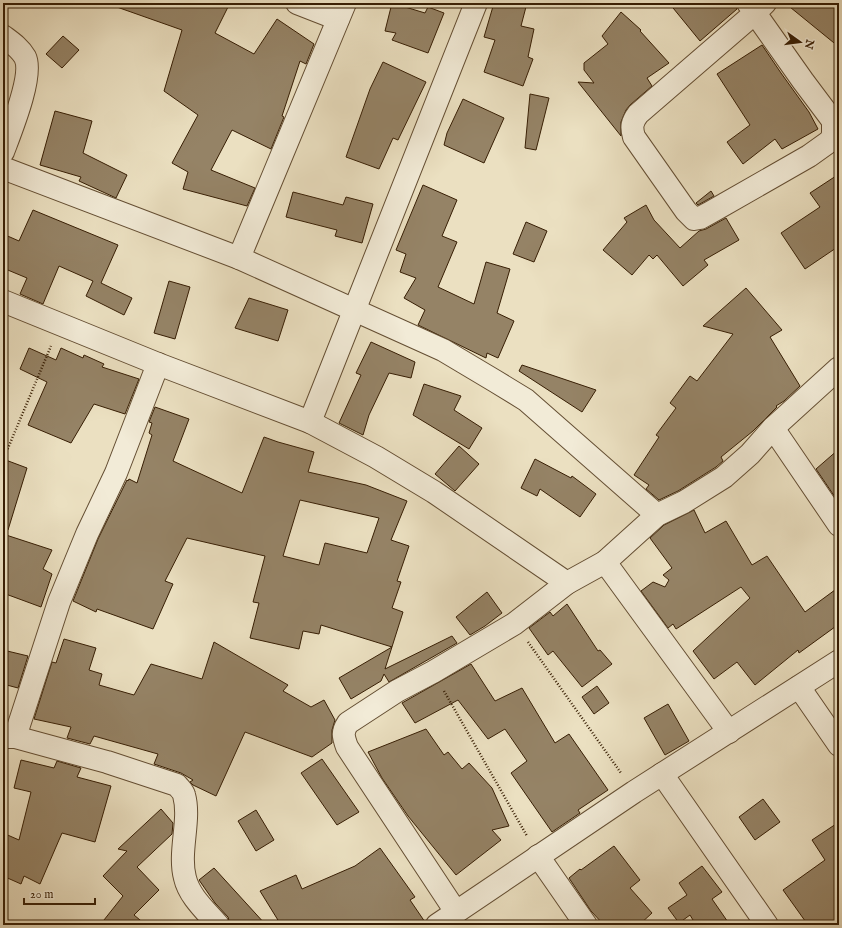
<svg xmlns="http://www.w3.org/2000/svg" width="842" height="928" font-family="'IM FELL English',serif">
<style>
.building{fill:#958366;stroke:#371e04;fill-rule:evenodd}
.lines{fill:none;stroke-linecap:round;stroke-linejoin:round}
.minor-casing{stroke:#644e33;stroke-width:24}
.path{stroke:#371e04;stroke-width:2.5;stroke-dasharray:1 2;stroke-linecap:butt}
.minor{stroke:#f2ebd7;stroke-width:22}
</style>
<rect width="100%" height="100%" fill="#ebe0c1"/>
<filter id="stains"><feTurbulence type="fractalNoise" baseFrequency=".005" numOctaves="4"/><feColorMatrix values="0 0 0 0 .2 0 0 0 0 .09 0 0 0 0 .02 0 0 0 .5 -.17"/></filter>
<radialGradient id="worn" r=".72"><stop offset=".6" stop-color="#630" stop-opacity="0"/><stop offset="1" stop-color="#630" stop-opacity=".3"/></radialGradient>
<g class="building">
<path d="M114 3H230L215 33 254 54 277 19 314 44 306 64 300 61 282 116 284 117 271 149 232 130 211 170 255 188 247 206 183 189 188 172 172 163 198 115 164 91 182 30 114 6Z"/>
<path d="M392 3 425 13 428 7 444 13 428 53 392 40 396 33 385 31Z"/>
<path d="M494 3H527L521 26 534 29 528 57 533 59 523 86 484 72 495 40 484 37Z"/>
<path d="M669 3H736L737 9 700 41Z"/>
<path d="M785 3H839V47Z"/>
<path d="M621 12 641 30 640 31 669 63 647 78 652 86 630 105 626 110 621 122V136L578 82 594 83 584 70V63L608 44 602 36Z"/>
<path d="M63 36 79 50 62 68 46 54Z"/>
<path d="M762 45 781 73 809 112 818 129 782 149 775 139 743 164 727 142 750 125 717 74Z"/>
<path d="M383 62 426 82 398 140 393 138 379 169 346 157 370 89Z"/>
<path d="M530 94 549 98 536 150 525 148Z"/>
<path d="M463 99 504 118 484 163 444 145 447 133Z"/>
<path d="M55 111 92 121 83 153 127 175 116 198 79 181 81 177 40 165Z"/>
<path d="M839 174V246L805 269 781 233 820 207 810 193Z"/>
<path d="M423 185 457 200 442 236 457 242 438 287 474 304 486 262 510 269 497 313 514 321 498 358 487 353 486 358 418 325 425 310 404 298 416 278 400 272 406 254 396 250Z"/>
<path d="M711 191 714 196 698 205 696 203Z"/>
<path d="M293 192 343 205 346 197 373 204 362 243 335 236 337 230 286 217Z"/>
<path d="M646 205 654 220 680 248 699 231 706 229 726 218 739 240 704 260 708 265 683 286 657 255 653 259 649 255 632 275 603 250 627 222 624 218Z"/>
<path d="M33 210 118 245 101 283 132 298 124 315 86 296 93 281 59 266 43 304 20 294 27 278 3 268V234L19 241Z"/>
<path d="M526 222 547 231 534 262 513 254Z"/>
<path d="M169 281 190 287 175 339 154 333Z"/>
<path d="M746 288 782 330 770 337 800 386 784 401 776 406 777 407 753 431 721 457 723 461 716 467 678 491 659 500 646 489 649 485 634 475 659 437 656 435 676 408 670 403 690 376 697 381 733 334 703 326Z"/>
<path d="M249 298 288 310 278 341 235 328Z"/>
<path d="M371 342 415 362 411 378 389 373 369 415 363 435 339 423 361 375 356 373Z"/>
<path d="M29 348 56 360 61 348 83 358 84 355 104 364 102 367 139 379 125 414 94 404 71 443 28 425 47 382 20 369Z"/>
<path d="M522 365 596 390 582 412 519 371Z"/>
<path d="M424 384 461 396 454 410 482 428 469 449 413 415Z"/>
<path d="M155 407 189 419 173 461 242 493 264 437 278 442 314 452 308 472 366 485 407 501 391 540 409 546 397 581 401 582 392 608 403 612 385 669 452 636 457 643 389 682 384 674 381 681 351 699 339 678 392 647 321 625 319 634 303 631 299 649 250 638 259 603 253 602 265 556 187 538 165 581 173 584 153 629 97 609 96 612 73 601 98 539 127 480 128 481 129 479 137 483 152 435 149 433 152 423 149 422ZM300 500 379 518 367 553 325 543 319 565 283 556Z"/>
<path d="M459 446 479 464 455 491 435 474Z"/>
<path d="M839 449V503L816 469Z"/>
<path d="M3 459 27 468 8 530 3 529Z"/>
<path d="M535 459 571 478 572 476 596 494 580 517 540 489 537 496 521 488Z"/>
<path d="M694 510 705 533 726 521 752 565 767 556 805 612 839 587V624L799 653 798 650 755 685 737 662 714 679 693 651 750 598 741 587 676 629 673 624 668 628 641 591 653 582 665 587 669 580 663 575 672 568 650 538 664 525Z"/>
<path d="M3 534 52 550 43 569 52 574 41 607 3 593Z"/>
<path d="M487 592 502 613 485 626 470 635 456 617Z"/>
<path d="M567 604 598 651 600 650 612 664 582 687 553 651 548 655 529 628 550 612 553 616Z"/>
<path d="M64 639 96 648 89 670 102 674 99 685 134 695 151 664 202 679 214 642 288 685 283 691 311 707 324 700 335 720 332 730V743L312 757 245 732 216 796 193 785 190 782 193 780 181 773 154 764 158 754 94 736 90 744 67 738 71 727 34 719 52 662 56 663Z"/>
<path d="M3 650 28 656 18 688 3 684Z"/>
<path d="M471 664 495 701 522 688 555 743 569 734 608 790 578 810 580 813 552 832 511 773 527 761 505 729 488 739 458 700 415 723 402 703Z"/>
<path d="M597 686 609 703 594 714 582 697Z"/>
<path d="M668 704 689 741 665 755 644 718Z"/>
<path d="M426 729 444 755 448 752 462 769 469 763 492 788 509 826 492 830 501 840 456 875 408 816 382 778 368 752Z"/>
<path d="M322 759 359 812 337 825 301 773Z"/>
<path d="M21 760 54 768 57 761 81 768 77 777 111 786 95 842 62 833 40 884 24 876 21 884 3 876V833L19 840 31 792 14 788Z"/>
<path d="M763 799 780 822 755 840 739 817Z"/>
<path d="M161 809 173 823 172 834 137 867 159 890 134 915 146 925H100L123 896 103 876 127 851 118 849Z"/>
<path d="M256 810 274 840 256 851 238 821Z"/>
<path d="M839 822V925H808L783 890 825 860 812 840Z"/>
<path d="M614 846 640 880 630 888 652 913 639 925H604L591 911 569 878 580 869 581 870Z"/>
<path d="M380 848 415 897 410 900 425 922V925H281L260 891 296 875 302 889 355 866Z"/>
<path d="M702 866 722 892 712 899 730 925H696L690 915 679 923 668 908 687 895 679 883Z"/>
<path d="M214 868 266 925H230L228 917 215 903 199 880Z"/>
</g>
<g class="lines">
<defs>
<g id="minor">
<path d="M297 3 338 19"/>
<path d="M748 3 755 13 803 81 833 121V135L830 141 809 156 711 212 700 218 694 219 686 211 634 137C631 127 632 122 638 114L755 13 765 3"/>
<path d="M3 36C11 42 20 48 25 57 34 75 10 133 3 152"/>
<path d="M3 168 239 258 443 350 495 381 526 400 657 515"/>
<path d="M239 258 345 3"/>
<path d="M3 301 158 364 310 422 376 457 434 492 567 583"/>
<path d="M310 422 476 3"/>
<path d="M773 428 839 525"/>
<path d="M605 562 729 732"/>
<path d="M799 687 839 745"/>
<path d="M3 737H15L107 762 177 785C179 788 183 791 184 795 191 820 178 852 185 878 189 896 206 911 218 925"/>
<path d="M15 737 59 602 87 534 116 473 158 364"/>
<path d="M662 774 767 925"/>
<path d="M538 856 586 925"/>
<path d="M456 912 347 747C343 736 342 732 348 723L397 691 433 672 514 624 567 583 605 562 657 515 684 502 724 477 750 454 773 428 839 368"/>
<path d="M437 925 634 792 839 661"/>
</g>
</defs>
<use href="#minor" class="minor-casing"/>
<g class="path">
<path d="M3 460 51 346"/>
<path d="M528 642 621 773"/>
<path d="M444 691 527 836"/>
</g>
<use href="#minor" class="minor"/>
</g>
<rect width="842" height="928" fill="none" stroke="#ebe0c1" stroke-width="16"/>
<rect x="4" y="4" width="834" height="920" fill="none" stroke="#371e04" stroke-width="2"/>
<rect x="8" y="8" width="826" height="912" fill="none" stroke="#371e04"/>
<g transform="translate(800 42) rotate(104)" stroke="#f2ebd7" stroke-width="3" paint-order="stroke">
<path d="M0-3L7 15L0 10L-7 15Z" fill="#371e04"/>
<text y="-6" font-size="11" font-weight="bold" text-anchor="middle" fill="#371e04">N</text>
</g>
<path d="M24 898v6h71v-6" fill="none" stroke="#371e04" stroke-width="2"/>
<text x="30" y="898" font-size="12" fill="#371e04" stroke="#f2ebd7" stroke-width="3" paint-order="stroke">20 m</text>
<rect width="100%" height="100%" filter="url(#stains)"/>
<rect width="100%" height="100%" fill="url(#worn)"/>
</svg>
